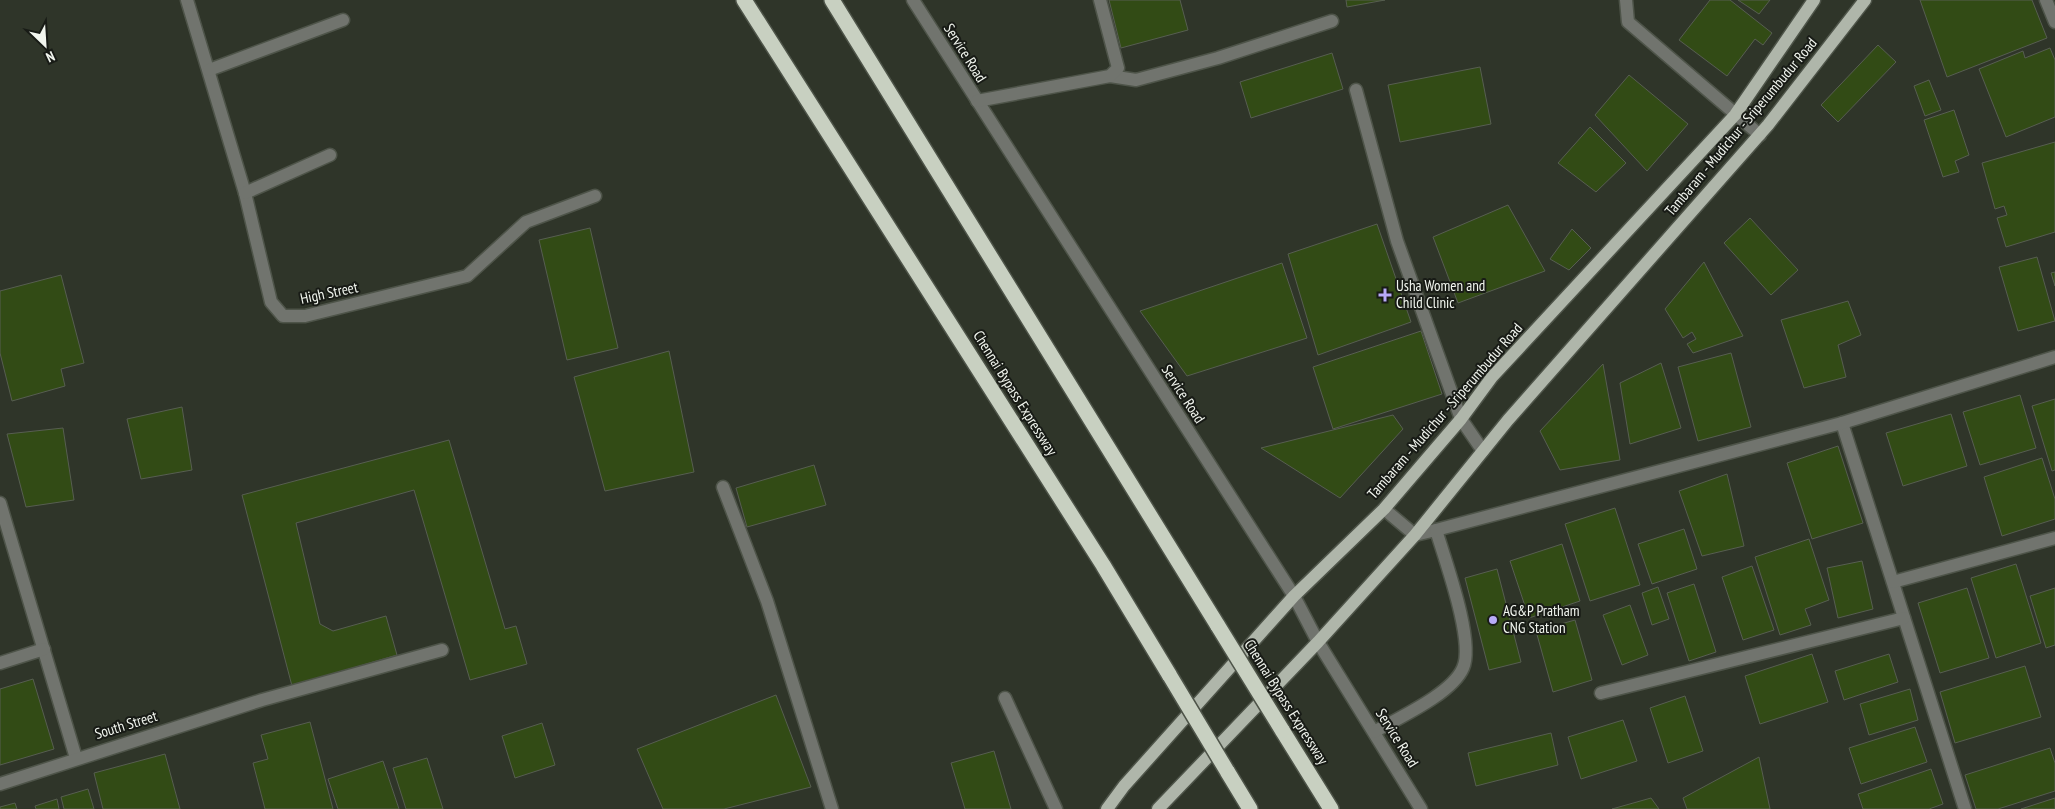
<svg xmlns="http://www.w3.org/2000/svg" width="2055" height="809" font-family="'PT Sans Narrow',sans-serif">
<style>
.building{fill:#324b15;stroke:#575e51}
.lines{fill:none;stroke-linecap:round;stroke-linejoin:round}
.minor-casing{stroke:#4e5449;stroke-width:15}
.major-casing{stroke:#4e5449;stroke-width:15}
.highway-casing{stroke:#4e5449;stroke-width:18}
.minor{stroke:#71746e;stroke-width:12}
.major{stroke:#afb6aa;stroke-width:12}
.highway{stroke:#c8d0c1;stroke-width:15}
.highway-bridge-casing{stroke:#4e5449;stroke-width:18;stroke-linecap:butt}
.highway-bridge{stroke:#c8d0c1;stroke-width:15}
.poi-dot{fill:#b8abf7;stroke:#181b16;stroke-width:2}
.labels{text-anchor:middle;stroke-width:4;stroke-linejoin:round;paint-order:stroke}
.street-label{font-size:15px;fill:#f2f6ef;stroke:#181b16}
.poi-label{font-size:15px;fill:#f2f6ef;stroke:#181b16;text-anchor:start}
</style>
<rect width="100%" height="100%" fill="#2f3529"/>
<g class="building">
<path d="M1109 0H1180L1188 30 1121 48Z"/>
<path d="M1346 0H1385L1347 7Z"/>
<path d="M1710 0H1730L1772 33 1763 45 1755 39 1727 76 1679 40Z"/>
<path d="M1738 0H1770L1759 14Z"/>
<path d="M1920 0H2032L2047 38 1947 77Z"/>
<path d="M1878 45 1896 62 1838 122 1821 105Z"/>
<path d="M2050 48 2055 60V117L2006 137 1979 69 2023 51 2025 58Z"/>
<path d="M1332 53 1343 89 1251 118 1240 82Z"/>
<path d="M1480 67 1491 124 1400 142 1388 85Z"/>
<path d="M1629 75 1688 124 1647 171 1595 115Z"/>
<path d="M1929 80 1941 110 1925 116 1914 86Z"/>
<path d="M1954 110 1969 155 1955 161 1959 172 1943 177 1924 120Z"/>
<path d="M1590 127 1626 163 1596 192 1558 163Z"/>
<path d="M2055 142V232L2006 247 1997 218 2007 215 2004 206 1995 209 1982 163Z"/>
<path d="M1508 205 1545 271 1458 303 1433 237Z"/>
<path d="M1750 218 1798 270 1771 295 1724 243Z"/>
<path d="M1377 224 1411 322 1318 355 1288 254Z"/>
<path d="M590 228 618 348 567 360 539 240Z"/>
<path d="M1572 229 1591 248 1569 270 1550 259Z"/>
<path d="M2037 257 2055 321 2018 331 1999 267Z"/>
<path d="M1704 262 1743 336 1693 353 1687 344 1696 339 1692 332 1683 338 1665 309Z"/>
<path d="M1282 263 1307 338 1187 376 1140 311Z"/>
<path d="M2055 272V286L2051 273Z"/>
<path d="M61 275 84 363 61 369 65 386 12 401 0 353V291Z"/>
<path d="M1848 301 1861 335 1838 345 1846 377 1804 388 1781 320Z"/>
<path d="M1421 331 1442 394 1333 429 1313 367Z"/>
<path d="M669 351 694 472 605 491 574 377Z"/>
<path d="M1731 353 1751 427 1698 441 1678 367Z"/>
<path d="M1661 363 1681 428 1630 444 1620 383Z"/>
<path d="M1603 364 1620 460 1560 470 1540 431Z"/>
<path d="M2020 395 2036 448 1980 465 1963 412Z"/>
<path d="M2055 399V470L2052 471 2032 406Z"/>
<path d="M182 407 192 470 141 479 127 419Z"/>
<path d="M1951 414 1967 466 1903 486 1886 433Z"/>
<path d="M1393 415 1403 429 1340 498 1261 448Z"/>
<path d="M63 428 74 500 26 507 7 434Z"/>
<path d="M449 440 505 629 516 626 527 664 470 680 414 490 296 523 320 624 333 631 386 616 397 655 292 686 242 495Z"/>
<path d="M1838 446 1863 523 1812 539 1787 463Z"/>
<path d="M2042 458 2055 499V519L2002 536 1984 477Z"/>
<path d="M814 465 826 505 747 527 736 488Z"/>
<path d="M1727 474 1744 546 1702 556 1679 491Z"/>
<path d="M1615 508 1640 585 1590 601 1565 524Z"/>
<path d="M1684 529 1697 569 1652 584 1638 544Z"/>
<path d="M1809 539 1829 600 1805 609 1811 625 1780 635 1755 557Z"/>
<path d="M1562 544 1580 601 1529 618 1510 561Z"/>
<path d="M1862 561 1873 609 1838 618 1827 568Z"/>
<path d="M2016 564 2041 643 1996 658 1971 578Z"/>
<path d="M1752 566 1774 630 1743 640 1722 577Z"/>
<path d="M1497 569 1521 662 1489 670 1465 578Z"/>
<path d="M1694 584 1716 652 1689 661 1667 593Z"/>
<path d="M1658 587 1669 619 1652 625 1642 593Z"/>
<path d="M1967 588 1989 658 1940 673 1918 603Z"/>
<path d="M2055 588V645L2046 648 2030 596Z"/>
<path d="M1630 605 1648 655 1622 665 1603 615Z"/>
<path d="M1575 620 1592 680 1553 692 1536 631Z"/>
<path d="M1812 654 1828 702 1760 724 1745 676Z"/>
<path d="M1889 654 1898 682 1844 700 1835 671Z"/>
<path d="M2025 666 2041 717 1955 743 1940 692Z"/>
<path d="M33 679 54 749 0 765V689Z"/>
<path d="M1910 689 1918 720 1869 735 1860 704Z"/>
<path d="M776 695 811 787 724 809H663L637 749Z"/>
<path d="M1685 696 1703 751 1668 763 1650 708Z"/>
<path d="M1623 720 1637 761 1581 779 1568 737Z"/>
<path d="M310 722 333 809H265L253 763 268 759 261 735Z"/>
<path d="M542 723 555 765 515 778 502 736Z"/>
<path d="M1915 727 1927 762 1861 784 1849 748Z"/>
<path d="M1551 733 1558 765 1476 786 1468 753Z"/>
<path d="M2050 748 2055 763V791L1998 809H1976L1965 775Z"/>
<path d="M994 751 1011 809H965L951 763Z"/>
<path d="M165 754 180 809H103L94 773Z"/>
<path d="M1759 757 1770 809H1687L1683 798Z"/>
<path d="M427 758 443 809H406L393 768Z"/>
<path d="M383 761 399 809H338L328 779Z"/>
<path d="M1931 769 1943 804 1929 809H1863L1858 794Z"/>
<path d="M88 789 94 809H64L61 797Z"/>
<path d="M1651 798 1659 809H1612Z"/>
<path d="M2055 798V809H2021Z"/>
<path d="M57 799 59 809H36L35 806Z"/>
<path d="M15 803 17 809H0V807Z"/>
</g>
<g class="lines">
<defs>
<g id="minor">
<path d="M187 0 245 193 271 302 283 316H305L467 276 526 222 595 196"/>
<path d="M913 0 1294 596 1318 642 1421 809"/>
<path d="M1626 0 1628 22 1760 135"/>
<path d="M2046 0 2055 22"/>
<path d="M209 70 343 20"/>
<path d="M1110 76 1136 80 1218 58 1332 21"/>
<path d="M1356 90 1397 241 1461 419 1483 451"/>
<path d="M977 101 1110 76 1118 68 1100 0"/>
<path d="M245 193 330 155"/>
<path d="M1842 423 1965 809"/>
<path d="M723 487 767 601 832 809"/>
<path d="M0 503 76 758"/>
<path d="M1384 509 1415 535 1436 530 1842 423 2055 357"/>
<path d="M1893 582 2055 538"/>
<path d="M0 663 44 649"/>
<path d="M1601 693 1904 618"/>
<path d="M1005 698 1056 809"/>
<path d="M1374 732C1398 718 1452 694 1463 668 1475 642 1445 560 1436 530"/>
<path d="M0 784 262 700 442 650"/>
</g>
<g id="major">
<path d="M1107 809 1124 786 1294 596 1384 509 1461 419 1492 377 1735 115 1814 0"/>
<path d="M1158 809 1318 642 1415 535 1508 420 1768 125 1865 0"/>
</g>
<g id="highway">
<path d="M744 0 1103 565 1170 676"/>
<path d="M832 0 1218 626"/>
<path d="M1282 730 1331 809"/>
<path d="M1227 771 1250 809"/>
</g>
</defs>
<use href="#minor" class="minor-casing"/>
<use href="#major" class="major-casing"/>
<use href="#highway" class="highway-casing"/>
<use href="#minor" class="minor"/>
<use href="#major" class="major"/>
<use href="#highway" class="highway"/>
<defs>
<g id="highway-bridge">
<path d="M1218 626 1282 730"/>
<path d="M1170 676 1227 771"/>
</g>
</defs>
<use href="#highway-bridge" class="highway-bridge-casing"/>
<use href="#highway-bridge" class="highway-bridge"/>
</g>
<g class="poi-dot">
<path d="M1382.5 287.5h5v5h5v5h-5v5h-5v-5h-5v-5h5z"/>
<circle cx="1493" cy="620" r="5"/>
</g>
<g class="labels">
<g class="street-label">
<text transform="translate(965 53) rotate(58)" y="5">Service Road</text>
<text transform="translate(1741 127) rotate(-50)" y="5">Tambaram - Mudichur - Sriperumbudur Road</text>
<text transform="translate(329 293) rotate(-12)" y="5">High Street</text>
<text transform="translate(1015 393) rotate(58)" y="5">Chennai Bypass Expressway</text>
<text transform="translate(1183 394) rotate(57)" y="5">Service Road</text>
<text transform="translate(1445 411) rotate(-49)" y="5">Tambaram - Mudichur - Sriperumbudur Road</text>
<text transform="translate(1286 702) rotate(58)" y="5">Chennai Bypass Expressway</text>
<text transform="translate(126 725) rotate(-17)" y="5">South Street</text>
<text transform="translate(1397 738) rotate(58)" y="5">Service Road</text>
</g>
<g class="poi-label">
<text x="1396" y="291">Usha Women and<tspan x="1396" dy="17">Child Clinic</tspan></text>
<text x="1503" y="616">AG&amp;P Pratham<tspan x="1503" dy="17">CNG Station</tspan></text>
</g>
</g>
<g transform="translate(45 45) rotate(155)" stroke="#181b16" stroke-width="4" paint-order="stroke">
<path d="M0-4L9 19L0 12L-9 19Z" fill="#f2f6ef"/>
<text y="-8" font-size="14" font-weight="bold" text-anchor="middle" fill="#f2f6ef">N</text>
</g>
</svg>
